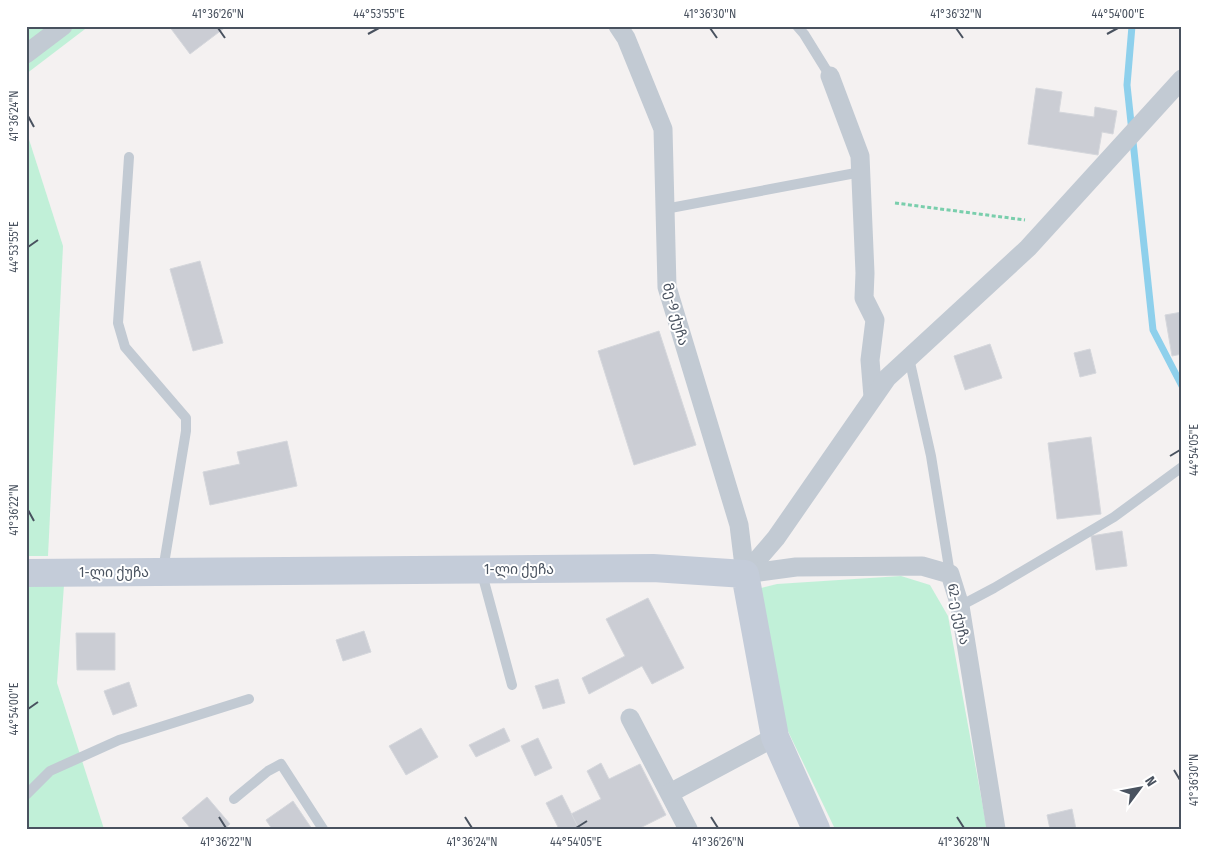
<svg xmlns="http://www.w3.org/2000/svg" width="1208" height="855" font-family="'Fira Sans Condensed','Noto Sans Georgian',sans-serif">
<style>
.green{fill:#c1f0d8}
.lines{fill:none;stroke-linecap:round;stroke-linejoin:round}
.stream{stroke:#8ed0ec;stroke-width:7}
.building{fill:#cbcdd4;stroke:#d5d7dc}
.path{stroke:#79ceac;stroke-width:3;stroke-dasharray:4 2.5;stroke-linecap:butt}
.lane{stroke:#c2cad3;stroke-width:10}
.street{stroke:#c2cad3;stroke-width:19}
.secondary{stroke:#c4ccd9;stroke-width:28}
.ticks{fill:none;stroke:#49525f;stroke-width:2}
.labels{text-anchor:middle;stroke-width:4;stroke-linejoin:round;paint-order:stroke}
.street-label{font-size:14px;fill:#49525f;stroke:#fff}
.neatline{fill:none;stroke:#49525f;stroke-width:2}
.ticks-label{font-size:12px;text-anchor:middle;fill:#49525f}
</style>
<rect width="100%" height="100%" fill="#f4f1f1"/>
<g class="green">
<path d="M26 26H89L26 74Z"/>
<path d="M26 130 63 246 48 556H26Z"/>
<path d="M901 576 930 585 948 616 987 829H835L785 725 757 589 777 584Z"/>
<path d="M26 584 64 585 57 683 104 829H26Z"/>
</g>
<g class="lines">
<path class="stream" d="M1132 26 1127 85 1153 330 1182 386"/>
</g>
<g class="building">
<path d="M169 26H227L190 54Z"/>
<path d="M1036 88 1062 92 1059 112 1094 117 1095 107 1117 111 1113 134 1102 132 1098 155 1028 144Z"/>
<path d="M200 261 223 343 193 351 170 269Z"/>
<path d="M1182 312V354L1172 356 1165 315Z"/>
<path d="M659 331 696 445 634 465 598 351Z"/>
<path d="M990 344 1002 378 965 390 954 356Z"/>
<path d="M1090 349 1096 373 1080 377 1074 353Z"/>
<path d="M1091 437 1101 514 1057 519 1048 443Z"/>
<path d="M287 441 297 486 210 505 203 472 240 464 237 452Z"/>
<path d="M1122 531 1127 566 1096 570 1091 536Z"/>
<path d="M648 598 684 668 652 684 642 666 589 694 582 678 625 656 606 619Z"/>
<path d="M364 631 371 652 343 661 336 640Z"/>
<path d="M76 633H115V670H77Z"/>
<path d="M558 679 565 703 543 709 535 686Z"/>
<path d="M129 682 137 706 113 715 104 691Z"/>
<path d="M421 728 438 757 406 775 389 746Z"/>
<path d="M504 728 510 741 476 757 469 745Z"/>
<path d="M538 738 552 768 535 776 521 746Z"/>
<path d="M601 763 609 779 640 764 666 815 638 829H579L571 814 601 799 587 771Z"/>
<path d="M562 795 578 827 575 829H559L546 803Z"/>
<path d="M207 797 230 824 224 829H191L182 818Z"/>
<path d="M293 801 312 829H272L266 820Z"/>
<path d="M1072 809 1076 829H1050L1047 815Z"/>
</g>
<g class="lines">
<path class="path" d="M895 203 1025 220"/>
<g class="lane">
<path d="M797 26 804 34 830 76"/>
<path d="M129 157 118 323 125 347 186 418V431L163 570"/>
<path d="M665 209 861 172"/>
<path d="M909 358 931 456 950 574"/>
<path d="M481 570 512 685"/>
<path d="M960 606 994 588 1114 517 1182 467"/>
<path d="M26 795 50 771 119 740 249 699"/>
<path d="M234 799 268 771 281 764 323 829"/>
</g>
<g class="street">
<path d="M618 26 626 38 663 129 667 287 739 525 745 574"/>
<path d="M26 54 63 26"/>
<path d="M830 76 860 156 865 273 864 298 875 320 870 360 873 397"/>
<path d="M745 574 776 538 887 378 1028 248 1182 79"/>
<path d="M745 574 796 567 922 566 950 574 960 606 996 829"/>
<path d="M630 718 688 829"/>
<path d="M670 793 775 737"/>
</g>
<path class="secondary" d="M26 573 653 568 745 574 775 737 816 829"/>
</g>
<path class="ticks" d="M218 28 225 38M710 28 717 38M956 28 963 38M368 34 379 28M1107 34 1118 28M28 116 34 127M28 247 38 240M1170 456 1180 450M28 510 34 521M28 709 38 702M1174 770 1180 780M219 817 226 828M465 817 472 828M711 817 718 828M957 817 964 828M576 828 587 821"/>
<g class="labels">
<g class="street-label">
<text transform="translate(676 314) rotate(75)" y="5">მე-9 ქუჩა</text>
<text x="519" y="574">1-ლი ქუჩა</text>
<text x="114" y="577">1-ლი ქუჩა</text>
<text transform="translate(959 614) rotate(78)" y="5">62-ე ქუჩა</text>
</g>
</g>
<rect width="1208" height="855" fill="none" stroke="#ffffff" stroke-width="55"/>
<g transform="translate(1140 788) rotate(58)" stroke="#ffffff" stroke-width="4" paint-order="stroke">
<path d="M0-4L9 19L0 12L-9 19Z" fill="#49525f"/>
<text y="-8" font-size="14" font-weight="bold" text-anchor="middle" fill="#49525f">N</text>
</g>
<rect x="28" y="28" width="1152" height="800" class="neatline"/>
<g class="ticks-label">
<text x="218" y="18">41°36'26"N</text>
<text x="379" y="18">44°53'55"E</text>
<text x="710" y="18">41°36'30"N</text>
<text x="956" y="18">41°36'32"N</text>
<text x="1118" y="18">44°54'00"E</text>
<text transform="translate(14 116) rotate(-90)" y="4">41°36'24"N</text>
<text transform="translate(14 247) rotate(-90)" y="4">44°53'55"E</text>
<text transform="translate(1194 450) rotate(-90)" y="4">44°54'05"E</text>
<text transform="translate(14 510) rotate(-90)" y="4">41°36'22"N</text>
<text transform="translate(14 709) rotate(-90)" y="4">44°54'00"E</text>
<text transform="translate(1194 780) rotate(-90)" y="4">41°36'30"N</text>
<text x="226" y="846">41°36'22"N</text>
<text x="472" y="846">41°36'24"N</text>
<text x="576" y="846">44°54'05"E</text>
<text x="718" y="846">41°36'26"N</text>
<text x="964" y="846">41°36'28"N</text>
</g>
</svg>
